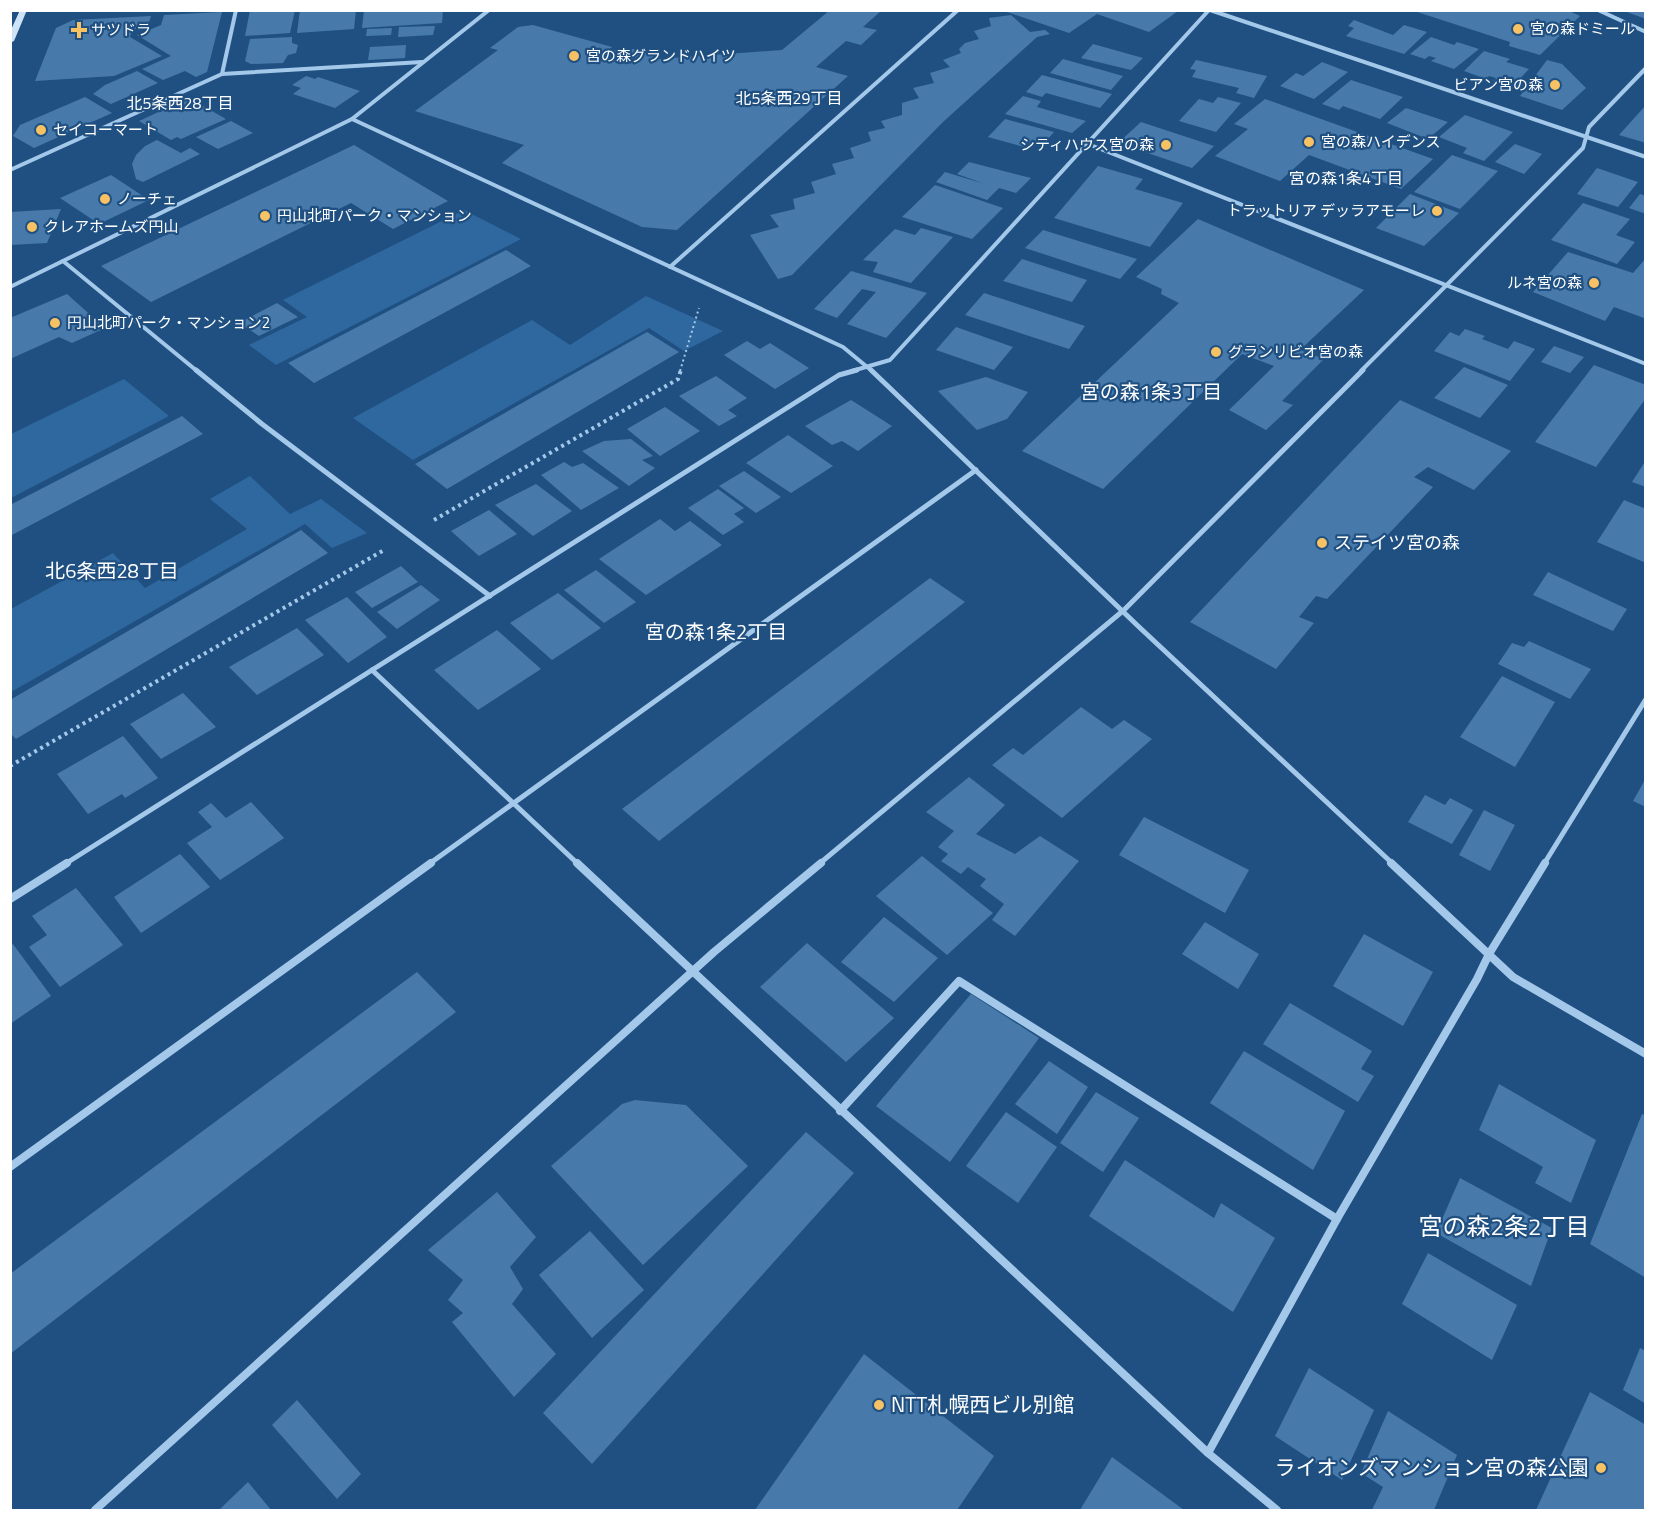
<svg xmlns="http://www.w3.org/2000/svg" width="1656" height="1521" font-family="'Titillium Web','Noto Sans JP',sans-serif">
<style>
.green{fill:#2e689e}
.building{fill:#477aab}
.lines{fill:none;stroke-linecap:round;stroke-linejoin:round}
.path-far1{stroke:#a4c8e9;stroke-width:2;stroke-dasharray:2 3;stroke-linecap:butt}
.path{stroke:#a4c8e9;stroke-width:4;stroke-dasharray:3 4;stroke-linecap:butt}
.street-far2{stroke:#a4c8e9;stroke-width:4}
.street-far1{stroke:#a4c8e9;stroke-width:5}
.street{stroke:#a4c8e9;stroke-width:8}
.secondary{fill:#cfe3f7;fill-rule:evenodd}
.poi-dot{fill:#f7c263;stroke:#1f5081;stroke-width:2}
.labels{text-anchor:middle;stroke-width:4.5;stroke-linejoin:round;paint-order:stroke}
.far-poi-label{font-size:15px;fill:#fff;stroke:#1f5081;text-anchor:start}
.far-neighbourhood-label{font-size:16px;fill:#fff;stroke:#1f5081}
.poi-label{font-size:18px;fill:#fff;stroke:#1f5081;text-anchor:start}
.neighbourhood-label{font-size:20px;fill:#fff;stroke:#1f5081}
.near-poi-label{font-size:21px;fill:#fff;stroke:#1f5081;text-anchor:start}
.near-neighbourhood-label{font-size:24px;fill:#fff;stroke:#1f5081}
</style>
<rect width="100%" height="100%" fill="#1f5081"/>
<g class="green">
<path d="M464 210 521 239 276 365 249 345 307 317 283 300Z"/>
<path d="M646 296 723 331 684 351 649 328 413 460 353 418 532 320 570 345Z"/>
<path d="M124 379 169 416 11 498V434Z"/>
<path d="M250 476 290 514 321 499 367 533 332 548 305 524 11 692V609L113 553 145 588 247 529 210 499Z"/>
</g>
<g class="building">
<path d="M250 10H295L290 33 245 36Z"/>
<path d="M300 10H356L354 29 297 33Z"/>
<path d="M364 10H443L442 23 362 28Z"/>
<path d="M830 10H882L863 27 877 30 861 45 846 41 816 67 848 76 677 230 642 227 502 163 524 145 415 111 498 50 490 48 518 27 533 25 612 47 610 49 625 53 631 49 658 51V59L782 50Z"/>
<path d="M1520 10H1567L1580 16 1540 55 1509 46 1510 42 1414 11Z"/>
<path d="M1624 10H1646V19L1624 11Z"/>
<path d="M1004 11 1175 10 1178 11 1149 32 1097 14 1069 33Z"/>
<path d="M222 12 207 72 196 77 185 71 163 80 142 69 171 56 137 35 161 25 164 15Z"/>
<path d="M1011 15 1030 32 1045 30 1050 34 1037 37 943 122 792 275 778 279 750 235 779 227 770 215 795 209 793 199 815 193 811 182 836 174 832 164 854 158 850 148 871 141 868 132 885 128 881 121 902 115V103L919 98 913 88 934 83 930 73 950 67 943 60 961 53 959 49 965 43 979 39 974 31 991 26 989 18Z"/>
<path d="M151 16 148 26 132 30 130 37 162 56 114 76 35 81 56 28 73 20Z"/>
<path d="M1354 20 1393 35 1404 25 1427 32 1404 54 1346 36 1354 28 1348 26Z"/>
<path d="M435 26 433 35 398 37 399 27Z"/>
<path d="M392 28 391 35 366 36 367 29Z"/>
<path d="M292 37V43L298 45 296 53 288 55 283 63 251 64 245 61 250 39Z"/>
<path d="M1431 37 1454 45 1457 42 1479 49 1454 69 1431 61 1436 58 1429 56 1425 59 1410 54Z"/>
<path d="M1093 44 1143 58 1131 70 1081 58Z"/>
<path d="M406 45 405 58 368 60 370 47Z"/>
<path d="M1484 51 1510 59 1506 62 1529 69 1512 87 1493 81 1496 78 1489 76 1486 79 1464 71Z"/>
<path d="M1063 59 1123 76 1111 90 1050 73Z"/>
<path d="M1196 60 1267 76 1254 98 1236 93 1239 88 1192 77 1196 70 1190 69Z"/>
<path d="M1547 60 1562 64 1586 88 1562 110 1520 96Z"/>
<path d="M1322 62 1348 72 1314 99 1280 86 1296 73 1303 76Z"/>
<path d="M137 71 158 83 111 104 93 94 105 85Z"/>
<path d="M1042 75 1112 94 1100 108 1046 93 1042 97 1026 92Z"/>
<path d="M306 76 315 79 318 77 360 91 335 108 293 94 301 88 292 85Z"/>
<path d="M1351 80 1403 97 1380 119 1343 106 1339 110 1322 104Z"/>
<path d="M1023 96 1041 101 1037 107 1086 121 1072 133 1005 114Z"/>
<path d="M85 97 112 113 34 148 13 136 20 125Z"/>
<path d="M1218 97 1241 103 1216 132 1179 121 1199 99 1213 103Z"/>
<path d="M189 98 226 119 181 139 177 137 171 140 139 121Z"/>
<path d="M1265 99 1433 159 1401 189 1309 155 1280 181 1215 156 1248 129 1234 124Z"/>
<path d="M1646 105V143L1619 135Z"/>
<path d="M1406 108 1448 122 1428 139 1387 123Z"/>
<path d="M1465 115 1513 132 1484 161 1463 153 1467 148 1439 137Z"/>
<path d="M1005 119 1054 132 1046 141 1037 139 1028 148 988 137Z"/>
<path d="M231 121 253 133 218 149 196 137Z"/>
<path d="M1141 122 1214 146 1192 168 1118 143Z"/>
<path d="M157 140 181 153 190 148 200 154 143 182 136 179 132 164 136 155 145 146Z"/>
<path d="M1515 144 1542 154 1524 174 1495 162Z"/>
<path d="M354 145 448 201 393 229 351 203 151 302 101 266Z"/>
<path d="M1452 155 1498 171 1460 209 1414 192Z"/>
<path d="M969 162 1031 178 1016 193 999 188 987 200 936 182 945 172 985 184 957 174Z"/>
<path d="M1098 166 1143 179 1135 189 1183 203 1150 247 1054 218Z"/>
<path d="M1597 168 1638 182 1618 207 1577 194Z"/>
<path d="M111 175 149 200 99 224 60 198Z"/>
<path d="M935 185 1003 208 972 239 902 217Z"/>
<path d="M1410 194 1459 213 1424 246 1376 228Z"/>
<path d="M1640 194 1646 196V214L1629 208Z"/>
<path d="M1583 203 1630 219 1616 235 1635 242 1617 264 1551 240Z"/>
<path d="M61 209 47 243 10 245V212Z"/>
<path d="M1198 219 1364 290 1300 350 1324 359 1282 401 1293 405 1266 430 1229 410 1274 366 1242 354 1103 489 1022 451 1179 303 1161 294 1162 289 1136 277Z"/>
<path d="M921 228 953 237 911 283 873 272 878 262 863 260 895 229 915 235Z"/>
<path d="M1043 230 1137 259 1120 279 1025 248Z"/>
<path d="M506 250 531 266 314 383 288 363Z"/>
<path d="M1568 252 1633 273 1646 258V316L1644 318 1614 307 1605 321 1533 292Z"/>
<path d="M1022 259 1087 280 1072 302 1003 281Z"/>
<path d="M851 271 927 293 886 338 847 324 876 292 862 289 837 318 814 309Z"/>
<path d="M984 293 1085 326 1069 349 965 315Z"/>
<path d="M67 294 105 328 72 343 59 337 10 359V318Z"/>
<path d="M277 303 298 317 259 336 239 323Z"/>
<path d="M956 327 1013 347 994 370 936 350Z"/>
<path d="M1465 329 1485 336 1482 339 1508 349 1514 341 1535 349 1510 381 1434 351 1450 332 1459 336Z"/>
<path d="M647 332 679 352 447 489 415 464Z"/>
<path d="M747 341 760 349 770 343 809 368 775 389 724 355Z"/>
<path d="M1554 346 1584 357 1570 373 1541 362Z"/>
<path d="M1594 365 1646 385V398L1596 467 1535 442Z"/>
<path d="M1464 367 1508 385 1480 418 1434 398Z"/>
<path d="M716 376 747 398 728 410 737 416 719 426 679 396Z"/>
<path d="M986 377 1028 392 1007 419 977 430 938 391Z"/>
<path d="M851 400 892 426 858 451 842 441 832 445 805 426Z"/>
<path d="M1400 400 1511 451 1474 490 1428 467 1414 477 1433 487 1327 599 1316 596 1299 617 1314 623 1276 669 1190 622Z"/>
<path d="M665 407 700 431 660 456 627 429Z"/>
<path d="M182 416 203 434 10 536V505Z"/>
<path d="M788 435 833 466 791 493 746 463Z"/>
<path d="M631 439 653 456 642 460 655 468 629 486 582 451 604 441Z"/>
<path d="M1646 460V487L1632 482Z"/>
<path d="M564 462 572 467 583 463 619 488 581 510 541 475Z"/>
<path d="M744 471 781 497 756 513 719 486Z"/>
<path d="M536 484 572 511 533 536 495 505Z"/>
<path d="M718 489 744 508 734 514 744 522 723 535 688 508Z"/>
<path d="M1624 500 1646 509V563L1597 542Z"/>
<path d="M489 510 517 534 479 556 451 531Z"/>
<path d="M660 519 675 531 690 521 722 545 646 595 599 559Z"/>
<path d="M301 530 328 553 16 739 10 733V700Z"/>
<path d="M401 566 418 582 372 608 355 592Z"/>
<path d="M596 570 636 602 604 623 564 590Z"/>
<path d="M1548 572 1627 609 1613 631 1533 595Z"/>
<path d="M930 578 965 602 659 841 622 809Z"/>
<path d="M421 585 440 600 397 629 377 612Z"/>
<path d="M558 593 601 628 552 660 510 623Z"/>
<path d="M347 597 387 637 348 663 305 620Z"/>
<path d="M297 628 324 655 257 695 229 667Z"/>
<path d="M497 630 541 669 478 710 434 670Z"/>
<path d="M1529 641 1591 669 1570 699 1498 664 1512 643 1524 647Z"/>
<path d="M1502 676 1555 702 1515 767 1460 737Z"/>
<path d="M183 693 216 727 161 759 130 724Z"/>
<path d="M1081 707 1112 729 1124 720 1152 739 1062 818 992 765 1013 748 1023 755Z"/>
<path d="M123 736 158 778 125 798 122 794 88 814 57 774Z"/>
<path d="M969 777 1005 805 976 834 1015 854 1040 836 1079 861 1015 936 992 920 1004 904 980 886 986 879 968 867 961 874 941 861 948 854 938 847 954 831 926 812Z"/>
<path d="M1646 778V807L1633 801Z"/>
<path d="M1425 795 1445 805 1450 798 1473 810 1452 844 1408 822Z"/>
<path d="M251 802 284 838 220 880 187 843 212 827 198 812 211 803 226 818Z"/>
<path d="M1484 810 1515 825 1490 871 1459 855Z"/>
<path d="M1144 817 1249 870 1225 913 1119 855Z"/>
<path d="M180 854 210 887 141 933 114 897Z"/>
<path d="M922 856 993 913 947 955 876 896Z"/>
<path d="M76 888 123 945 60 987 29 947 47 935 32 916Z"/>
<path d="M884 917 938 958 894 1002 841 962Z"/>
<path d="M1205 922 1259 954 1238 989 1182 954Z"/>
<path d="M1364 934 1433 972 1403 1026 1333 986Z"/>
<path d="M807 943 894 1018 846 1062 760 987Z"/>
<path d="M13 944 51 996 10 1024V946Z"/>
<path d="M417 972 456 1012 10 1354V1274Z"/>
<path d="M971 994 1039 1038 950 1162 876 1106Z"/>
<path d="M1290 1003 1372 1051 1361 1069 1374 1076 1358 1102 1263 1044Z"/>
<path d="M1244 1051 1345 1111 1313 1170 1210 1103Z"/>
<path d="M1049 1061 1088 1087 1057 1134 1015 1104Z"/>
<path d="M1499 1084 1596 1140 1571 1203 1535 1183 1543 1167 1479 1130Z"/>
<path d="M1096 1092 1139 1118 1103 1172 1060 1143Z"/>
<path d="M635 1100 686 1105 748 1166 643 1265 551 1166 622 1104Z"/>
<path d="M1006 1112 1057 1147 1018 1203 966 1166Z"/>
<path d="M1642 1114 1646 1115V1278L1590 1244Z"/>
<path d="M806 1132 854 1173 592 1464 543 1413Z"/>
<path d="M1125 1160 1214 1218 1221 1203 1275 1238 1233 1312 1089 1216Z"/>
<path d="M1460 1178 1552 1228 1531 1286 1436 1233Z"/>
<path d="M497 1192 536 1237 510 1267 523 1289 512 1304 556 1354 514 1397 452 1322 463 1313 448 1300 463 1280 428 1250Z"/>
<path d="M590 1231 644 1290 592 1338 539 1275Z"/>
<path d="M1428 1253 1517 1305 1492 1360 1402 1304Z"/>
<path d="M1640 1348 1646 1351V1404L1623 1390Z"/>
<path d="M864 1354 994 1456 957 1510H755Z"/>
<path d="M1309 1368 1374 1410 1342 1480 1275 1436Z"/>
<path d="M1590 1392 1646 1425V1510H1536Z"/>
<path d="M297 1400 361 1474 337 1499 272 1425Z"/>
<path d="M1388 1411 1457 1455 1434 1510H1372L1383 1487 1361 1473Z"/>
<path d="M1112 1457 1184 1510H1080Z"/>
<path d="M248 1482 271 1510H219Z"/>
</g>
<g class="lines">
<path class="path-far1" d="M680 371 699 308"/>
<g class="path">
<path d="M434 520 678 379 681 370"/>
<path d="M10 766 384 550"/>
</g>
<g class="street-far2">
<path d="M1210 10 1646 157"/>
<path d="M1598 10 1646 32"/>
<path d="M222 74 422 62"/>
<path d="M352 119 843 347 872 371"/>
<path d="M1088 144 1646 364"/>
<path d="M10 170 222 74 236 10"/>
<path d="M63 261 197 371"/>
<path d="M670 267 958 10"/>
<path d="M10 287 352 119 489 10"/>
<path d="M852 371 890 360 1209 10"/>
<path d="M1361 371 1583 148 1589 127 1646 68"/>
</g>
<g class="street-far1">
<path d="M196 370 262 424 490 596"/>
<path d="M871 370 1138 626 1393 864"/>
<path d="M372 670 578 864"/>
<path d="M65 864 839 375 857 370"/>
<path d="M429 864 976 470"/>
<path d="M819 864 1124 610 1363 370"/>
<path d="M1544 864 1646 699"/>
</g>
<g class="street">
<path d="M577 863 1208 1453 1277 1510"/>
<path d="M1391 863 1513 977 1646 1054"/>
<path d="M10 899 67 863"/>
<path d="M840 1111 959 981 1337 1219"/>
<path d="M10 1167 431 863"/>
<path d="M1208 1453 1337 1219 1477 979 1489 954 1545 863"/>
<path d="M95 1510 714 952 821 863"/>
</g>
<path class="secondary" d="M20 10H27L14 41 10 43V32Z"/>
</g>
<g class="poi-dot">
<circle cx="1518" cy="29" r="6"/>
<path d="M76 21h6v6h6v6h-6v6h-6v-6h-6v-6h6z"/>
<circle cx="574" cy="56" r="6"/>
<circle cx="1555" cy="85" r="6"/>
<circle cx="41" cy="130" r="6"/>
<circle cx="1309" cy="142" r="6"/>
<circle cx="1166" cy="145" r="6"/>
<circle cx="105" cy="199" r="6"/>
<circle cx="1437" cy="211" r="6"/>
<circle cx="265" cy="216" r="6"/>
<circle cx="32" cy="227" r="6"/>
<circle cx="1594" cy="283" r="6"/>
<circle cx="55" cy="323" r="6"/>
<circle cx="1216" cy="352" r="6"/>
<circle cx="1322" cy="543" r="6"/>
<circle cx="879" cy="1405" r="6"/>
<circle cx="1601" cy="1468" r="6"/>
</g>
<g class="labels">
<g class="far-poi-label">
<text x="1530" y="34">宮の森ドミール</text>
<text x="91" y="35">サツドラ</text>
<text x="586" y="61">宮の森グランドハイツ</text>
<text x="1543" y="90" text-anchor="end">ビアン宮の森</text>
<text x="53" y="135">セイコーマート</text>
<text x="1321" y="147">宮の森ハイデンス</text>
<text x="1154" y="150" text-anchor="end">シティハウス宮の森</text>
<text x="117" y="204">ノーチェ</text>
<text x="1425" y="216" text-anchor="end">トラットリア デッラアモーレ</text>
<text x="277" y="221">円山北町パーク・マンション</text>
<text x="44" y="232">クレアホームズ円山</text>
<text x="1582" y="288" text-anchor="end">ルネ宮の森</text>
<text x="67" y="328">円山北町パーク・マンション2</text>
<text x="1228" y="357">グランリビオ宮の森</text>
</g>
<g class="far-neighbourhood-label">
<text x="789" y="104">北5条西29丁目</text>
<text x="180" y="109">北5条西28丁目</text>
<text x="1346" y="184">宮の森1条4丁目</text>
</g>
<g class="poi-label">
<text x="1334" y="549">ステイツ宮の森</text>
</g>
<g class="neighbourhood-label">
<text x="1151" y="399">宮の森1条3丁目</text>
<text x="112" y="578">北6条西28丁目</text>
<text x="716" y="639">宮の森1条2丁目</text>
</g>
<g class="near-poi-label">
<text x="891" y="1412">NTT札幌西ビル別館</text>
<text x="1589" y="1475" text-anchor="end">ライオンズマンション宮の森公園</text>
</g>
<g class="near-neighbourhood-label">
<text x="1504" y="1235">宮の森2条2丁目</text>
</g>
</g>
<rect width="1656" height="1521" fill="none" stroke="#ffffff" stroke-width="24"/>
</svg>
